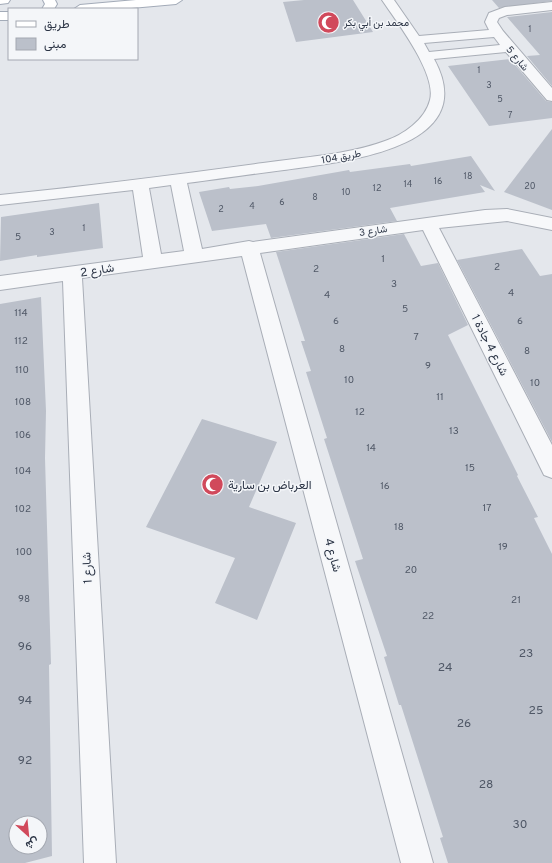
<svg xmlns="http://www.w3.org/2000/svg" width="552" height="863" font-family="Overpass,Vazirmatn,sans-serif">
<style>
.building{fill:#bbc0ca;fill-rule:evenodd}
.lines{fill:none;stroke-linecap:round;stroke-linejoin:round}
.minor-casing{stroke:#a9aeb7;stroke-width:2}
.major-casing{stroke:#a3abb8;stroke-width:2}
.minor{fill:#f7f8fa;fill-rule:evenodd}
.major{fill:#fff;fill-rule:evenodd}
.labels{text-anchor:middle;stroke-width:3;stroke-linejoin:round;paint-order:stroke}
.far-number-label{font-size:9px;fill:#4f5766}
.far-poi-label{font-size:10px;fill:#2b3445;stroke:#f4f6f9;text-anchor:start}
.far-street-label{font-size:10px;fill:#2b3445;stroke:#f4f6f9}
.number-label{font-size:10px;fill:#4f5766}
.street-label{font-size:12px;fill:#2b3445;stroke:#f4f6f9}
.poi-label{font-size:12px;fill:#2b3445;stroke:#f4f6f9;text-anchor:start}
.near-number-label{font-size:12px;fill:#4f5766}
</style>
<rect width="100%" height="100%" fill="#e4e7ec"/>
<g class="building">
<path d="M304 0H353L373 32 296 42 283 2Z"/>
<path d="M492 0H552V1L499 8Z"/>
<path d="M552 12V86L527 56 540 55 507 17Z"/>
<path d="M510 59 546 101 552 102V118L489 126 448 66Z"/>
<path d="M552 129V210L504 192Z"/>
<path d="M471 156 495 191 480 185 485 192 390 208 397 221 271 238 266 224 212 231 199 192 229 187 230 189 258 186 349 170 350 172 410 164 411 166Z"/>
<path d="M99 203 103 248 37 257V255L0 261 1 217Z"/>
<path d="M404 234 421 266 438 263 468 325 448 335 518 475 517 476 538 517 534 518 552 554V863H448L440 838 443 837 401 705H399L384 657 387 656 355 561 363 559 324 439 327 438 306 372 311 371 301 341H305L276 252Z"/>
<path d="M522 249 540 276 552 274V442L457 260Z"/>
<path d="M41 297 46 411 45 458 51 664 49 665 52 856 25 863H0V304ZM16 823H40V847H16Z"/>
<path d="M202 419 277 442 249 507 296 523 257 620 215 603 235 558 146 527Z"/>
</g>
<g class="lines">
<defs>
<path id="minor" d="M382 0H394L419 36 489 30 485 22 489 13 505 7 552 2V10L507 15 499 18 497 22 503 31 552 88V101L547 100 506 52 434 59C484 150 339 162 284 170 251 174 219 179 187 183L202 249 249 241 253 242 485 210 507 209 552 218V230L507 221 439 228 552 445V478L544 475 423 230 260 253 433 863H401L242 256 82 278 116 863H84L63 281 0 290V276L143 257 133 190 0 205V195C88 186 176 175 263 163 304 157 347 155 385 141 403 135 425 120 430 100 437 74 397 22 382 0ZM494 37 500 45 429 52 424 43ZM171 185 184 251 161 254 149 188Z"/>
<g id="major">
<path d="M0 0H10L8 3 0 4Z"/>
<path d="M43 0H55L57 4 54 9H42L45 4Z"/>
<path d="M136 0H182L176 4 120 9H74L80 5Z"/>
<rect x="0" y="12" width="9" height="8"/>
</g>
</defs>
<use href="#minor" class="minor-casing"/>
<use href="#major" class="major-casing"/>
<use href="#minor" class="minor"/>
<use href="#major" class="major"/>
</g>
<defs>
<symbol id="mosque-disc" viewBox="-11 -11 22 22"><circle r="9.5" fill="#d1495b" stroke="#f4f6f9"/><path d="M3.5-4.9A6 6 0 1 0 3.5 4.9A5 5 0 1 1 3.5-4.9Z" fill="#fff"/></symbol>
</defs>
<g fill-rule="evenodd">
<use href="#mosque-disc" x="316" y="10" width="25" height="25"/>
<use href="#mosque-disc" x="200" y="472" width="25" height="25"/>
</g>
<g class="labels">
<g class="far-number-label">
<text x="530" y="32">1</text>
<text x="479" y="73">1</text>
<text x="489" y="88">3</text>
<text x="500" y="102">5</text>
<text x="510" y="118">7</text>
<text x="468" y="179">18</text>
<text x="438" y="184">16</text>
<text x="408" y="187">14</text>
<text x="530" y="189">20</text>
<text x="377" y="191">12</text>
<text x="346" y="195">10</text>
<text x="315" y="200">8</text>
<text x="282" y="205">6</text>
<text x="252" y="209">4</text>
<text x="221" y="212">2</text>
<text x="84" y="231">1</text>
<text x="52" y="235">3</text>
</g>
<g class="far-poi-label">
<text x="344" y="26">محمد بن أبي بكر</text>
</g>
<g class="far-street-label">
<text transform="translate(518 58) rotate(50)" y="4">شارع 5</text>
<text transform="translate(341 156) rotate(-10)" y="4">طريق 104</text>
<text transform="translate(373 230) rotate(-8)" y="4">شارع 3</text>
</g>
<g class="number-label">
<text x="18" y="240">5</text>
<text x="383" y="262">1</text>
<text x="497" y="270">2</text>
<text x="316" y="272">2</text>
<text x="394" y="287">3</text>
<text x="511" y="296">4</text>
<text x="327" y="298">4</text>
<text x="405" y="312">5</text>
<text x="21" y="316">114</text>
<text x="336" y="324">6</text>
<text x="520" y="324">6</text>
<text x="416" y="340">7</text>
<text x="21" y="344">112</text>
<text x="342" y="352">8</text>
<text x="527" y="354">8</text>
<text x="428" y="369">9</text>
<text x="22" y="373">110</text>
<text x="349" y="383">10</text>
<text x="535" y="386">10</text>
<text x="440" y="400">11</text>
<text x="23" y="405">108</text>
<text x="360" y="415">12</text>
<text x="454" y="434">13</text>
<text x="23" y="438">106</text>
<text x="371" y="451">14</text>
<text x="470" y="471">15</text>
<text x="23" y="474">104</text>
<text x="385" y="489">16</text>
<text x="487" y="511">17</text>
<text x="23" y="512">102</text>
<text x="399" y="530">18</text>
<text x="503" y="550">19</text>
<text x="24" y="555">100</text>
<text x="411" y="573">20</text>
<text x="24" y="602">98</text>
<text x="516" y="603">21</text>
<text x="428" y="619">22</text>
</g>
<g class="street-label">
<text transform="translate(97 270) rotate(-9)" y="4">شارع 2</text>
<text transform="translate(490 345) rotate(63)" y="4">شارع 4 جادة 1</text>
<text transform="translate(333 555) rotate(75)" y="4">شارع 4</text>
<text transform="translate(87 568) rotate(-93)" y="4">شارع 1</text>
</g>
<g class="poi-label">
<text x="228" y="489">العرباض بن سارية</text>
</g>
<g class="near-number-label">
<text x="25" y="650">96</text>
<text x="526" y="657">23</text>
<text x="445" y="671">24</text>
<text x="25" y="704">94</text>
<text x="536" y="714">25</text>
<text x="464" y="727">26</text>
<text x="25" y="764">92</text>
<text x="486" y="788">28</text>
<text x="520" y="828">30</text>
</g>
</g>
<rect x="8" y="8" width="130" height="52" fill="#f4f6f9" stroke="#a4a8b1"/>
<rect x="16" y="21" width="20" height="6" fill="#ffffff" stroke="#a4a8b1"/>
<text x="44" y="28" font-size="12" fill="#2b3445">طريق</text>
<rect x="16" y="38" width="20" height="12" fill="#bbc0ca" stroke="#a4a8b1"/>
<text x="44" y="48" font-size="12" fill="#2b3445">مبنى</text>
<g transform="translate(28 835) rotate(153)"><circle r="19" fill="#f4f6f9" stroke="#a4a8b1"/>
<path d="M0-3L7 15L0 10L-7 15Z" fill="#d1495b"/>
<text y="-6" font-size="11" font-weight="bold" text-anchor="middle" fill="#2b3445">ش</text>
</g>
</svg>
